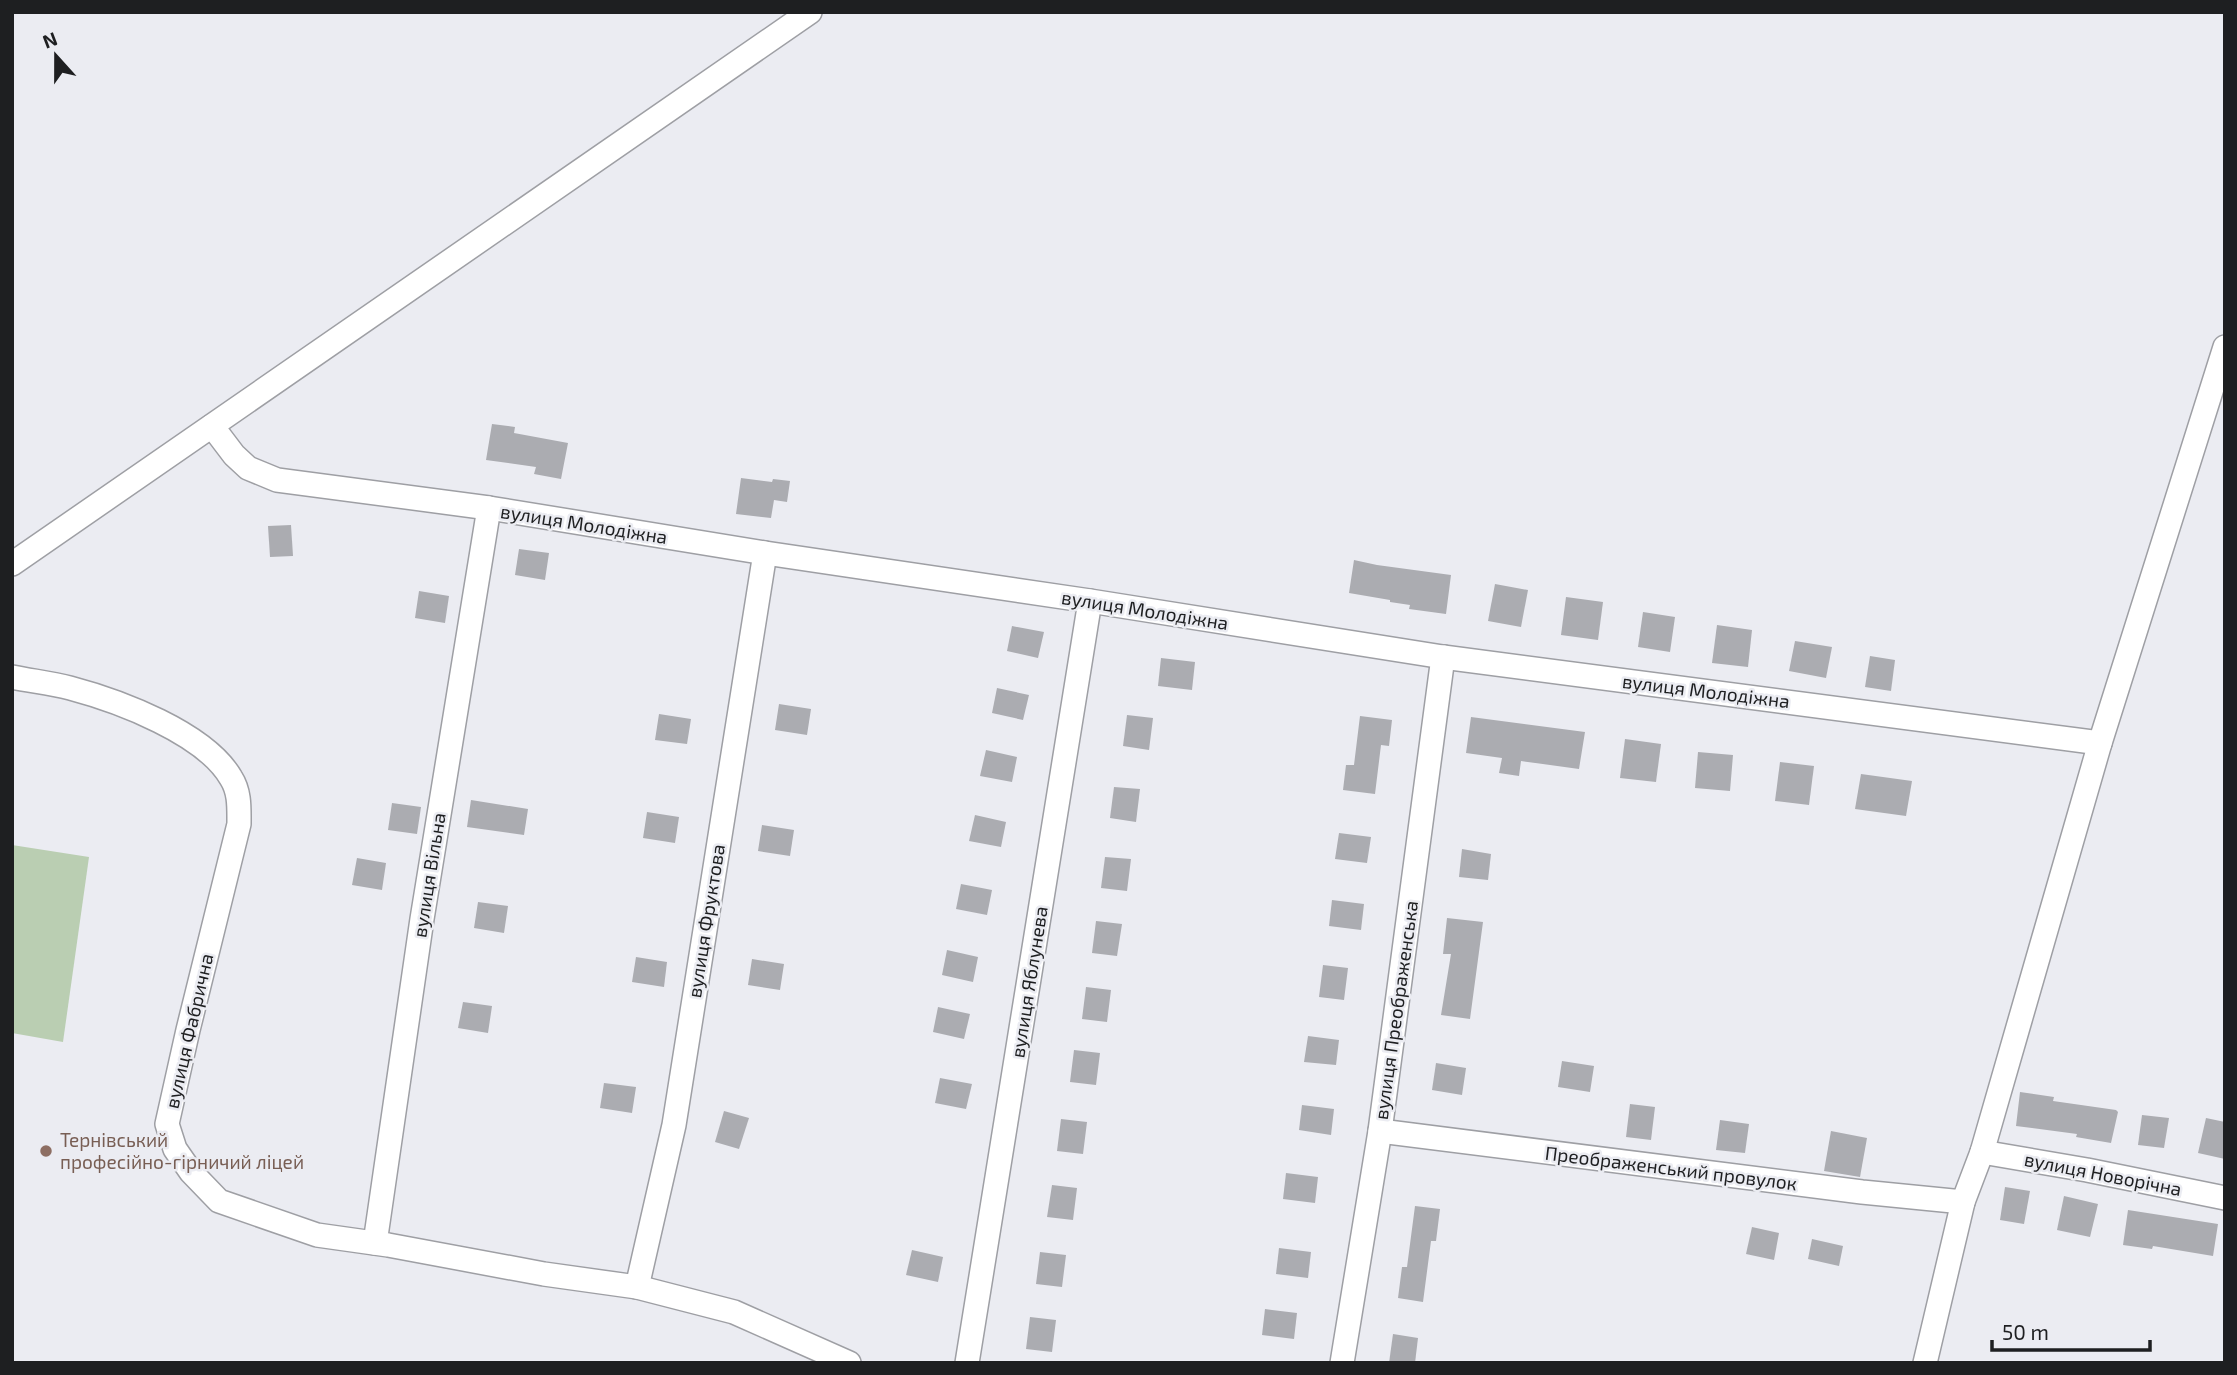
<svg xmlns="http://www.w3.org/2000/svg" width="2237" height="1375" font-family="'Exo 2',sans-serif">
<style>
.green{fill:#baceb2}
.building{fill:#abacb1}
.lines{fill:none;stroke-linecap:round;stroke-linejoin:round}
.minor-casing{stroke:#9e9fa4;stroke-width:26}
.minor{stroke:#fff;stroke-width:23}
.education-dot{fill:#8d6e63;stroke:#ebecf2;stroke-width:2.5}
.labels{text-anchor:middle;stroke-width:5;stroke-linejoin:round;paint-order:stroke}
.street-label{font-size:19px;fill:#1e1f21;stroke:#ebecf2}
.education-label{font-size:19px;fill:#785e54;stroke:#ebecf2;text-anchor:start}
</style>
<rect width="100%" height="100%" fill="#ebecf2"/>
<path class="green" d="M12 845 89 857 63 1042 12 1033Z"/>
<g class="building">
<path d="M492 424 515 427 514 433 568 443 561 479 534 474 536 467 486 460Z"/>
<path d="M741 478 772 482 773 479 790 481 787 502 774 500 771 518 736 514Z"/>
<path d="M291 525 293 556 270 557 268 526Z"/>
<path d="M519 549 549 553 545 580 515 575Z"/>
<path d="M1354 560 1377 565 1451 575 1446 614 1409 609 1410 605 1390 602V600L1349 593Z"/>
<path d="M1495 584 1528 590 1521 627 1488 621Z"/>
<path d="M419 591 449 596 445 623 415 618Z"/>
<path d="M1566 597 1603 602 1598 640 1561 635Z"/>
<path d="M1643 612 1675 617 1670 652 1638 647Z"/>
<path d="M1717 625 1752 630 1748 667 1712 663Z"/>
<path d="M1012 626 1044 632 1038 658 1007 651Z"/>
<path d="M1795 641 1832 647 1826 678 1789 671Z"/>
<path d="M1870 656 1895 660 1891 691 1865 687Z"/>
<path d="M1161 658 1195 662 1192 690 1158 686Z"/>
<path d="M997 688 1029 695 1023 720 992 713Z"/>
<path d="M779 704 811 709 807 735 775 730Z"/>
<path d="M659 714 691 719 687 744 655 740Z"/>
<path d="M1127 715 1153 718 1149 750 1123 746Z"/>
<path d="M1360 716 1392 720 1389 746 1381 745 1375 794 1343 790 1346 765H1354Z"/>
<path d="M1471 717 1585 732 1579 769 1521 761 1519 776 1499 773 1502 758 1466 753Z"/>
<path d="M1625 739 1661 744 1656 782 1620 778Z"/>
<path d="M986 750 1017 757 1012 782 980 776Z"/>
<path d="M1698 752 1733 755 1730 791 1695 788Z"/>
<path d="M1780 762 1814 766 1809 805 1775 801Z"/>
<path d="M1861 774 1912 781 1906 816 1855 809Z"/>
<path d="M1114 787 1140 789 1136 822 1110 818Z"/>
<path d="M471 800 528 809 524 835 467 827Z"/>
<path d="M392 803 421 807 417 834 388 830Z"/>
<path d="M647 812 679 817 675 843 643 838Z"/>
<path d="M975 815 1006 822 1001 847 969 841Z"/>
<path d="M762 825 794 830 790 856 758 851Z"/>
<path d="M1339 833 1371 837 1367 863 1335 859Z"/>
<path d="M1462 849 1491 854 1488 880 1459 877Z"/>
<path d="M1105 857 1131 859 1127 891 1101 888Z"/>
<path d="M357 858 386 863 382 890 352 885Z"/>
<path d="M961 884 992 890 987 915 956 909Z"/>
<path d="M1332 900 1364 904 1361 930 1329 926Z"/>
<path d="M478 902 508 906 504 933 474 928Z"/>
<path d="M1447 918 1483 922 1470 1019 1441 1015 1451 954H1443Z"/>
<path d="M1096 921 1122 924 1117 956 1092 953Z"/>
<path d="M947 950 978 957 973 982 942 975Z"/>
<path d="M636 957 667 962 664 987 632 982Z"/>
<path d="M752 959 784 964 780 990 748 985Z"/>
<path d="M1323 965 1348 968 1344 1000 1319 997Z"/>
<path d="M1086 987 1111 990 1107 1022 1082 1019Z"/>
<path d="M463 1002 492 1006 488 1033 458 1028Z"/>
<path d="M938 1007 970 1014 964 1039 933 1032Z"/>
<path d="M1308 1036 1339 1040 1336 1065 1304 1062Z"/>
<path d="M1074 1050 1100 1053 1096 1085 1070 1082Z"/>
<path d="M1562 1061 1594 1066 1590 1092 1558 1087Z"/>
<path d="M1436 1063 1466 1068 1462 1095 1432 1090Z"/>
<path d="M940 1078 972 1084 966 1109 935 1103Z"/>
<path d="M604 1083 636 1087 632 1113 600 1108Z"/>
<path d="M2020 1092 2054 1097 2053 1101 2116 1110 2118 1112 2111 1143 2076 1137 2077 1134 2016 1126Z"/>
<path d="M1630 1104 1655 1107 1651 1140 1626 1137Z"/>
<path d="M1302 1105 1334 1109 1331 1135 1299 1130Z"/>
<path d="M724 1111 749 1118 739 1149 715 1142Z"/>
<path d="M2142 1115 2169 1118 2164 1148 2138 1145Z"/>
<path d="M2206 1118 2225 1122V1159L2198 1153Z"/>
<path d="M1061 1119 1087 1122 1083 1154 1057 1151Z"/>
<path d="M1720 1120 1749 1124 1745 1153 1716 1150Z"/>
<path d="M1831 1131 1867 1138 1860 1177 1824 1171Z"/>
<path d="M1286 1173 1318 1177 1315 1203 1283 1199Z"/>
<path d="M1052 1185 1077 1188 1073 1220 1047 1217Z"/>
<path d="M2005 1187 2030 1191 2024 1224 2000 1220Z"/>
<path d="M2064 1196 2098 1204 2090 1237 2057 1230Z"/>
<path d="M1415 1206 1440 1209 1436 1241H1431L1423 1302 1398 1298 1402 1267H1407Z"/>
<path d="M2128 1210 2218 1224 2213 1256 2153 1246 2152 1249 2123 1245Z"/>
<path d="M1752 1227 1779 1233 1774 1260 1746 1254Z"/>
<path d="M1812 1239 1843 1246 1839 1266 1808 1259Z"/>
<path d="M1279 1248 1311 1252 1308 1278 1276 1274Z"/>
<path d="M912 1250 943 1257 938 1282 906 1275Z"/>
<path d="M1040 1252 1066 1255 1062 1287 1036 1284Z"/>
<path d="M1265 1309 1297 1313 1294 1339 1262 1335Z"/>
<path d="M1030 1317 1056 1320 1052 1352 1026 1349Z"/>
<path d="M1393 1334 1418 1338 1415 1363H1389Z"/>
</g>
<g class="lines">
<defs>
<g id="minor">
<path d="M212 426 234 455 248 468 277 480 489 508 765 553 1090 601 1443 657 2100 743"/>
<path d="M12 564 810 12"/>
<path d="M12 677C31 681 51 683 70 688 119 701 205 733 231 778 240 792 239 808 239 824L188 1030 167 1124 175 1149 191 1172 219 1201 317 1235 388 1245 544 1274 637 1287 734 1312 849 1363"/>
<path d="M1380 1131 1862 1192 1963 1202"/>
<path d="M1982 1152 2087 1170 2225 1198"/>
<path d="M375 1243 422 919 489 508"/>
<path d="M637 1287 674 1125 765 553"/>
<path d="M967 1363 1090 601"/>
<path d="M1342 1363 1380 1131 1443 657"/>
<path d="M1925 1363 1963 1202 1982 1152 2100 743 2225 347"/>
</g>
</defs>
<use href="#minor" class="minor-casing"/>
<use href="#minor" class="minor"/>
</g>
<circle class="education-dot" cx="46" cy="1151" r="7"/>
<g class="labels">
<g class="street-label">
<text transform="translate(584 524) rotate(9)" y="7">вулиця Молодіжна</text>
<text transform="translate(1145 610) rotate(9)" y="7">вулиця Молодіжна</text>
<text transform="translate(1706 691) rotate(7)" y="7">вулиця Молодіжна</text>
<text transform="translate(429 875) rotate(-81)" y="7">вулиця Вільна</text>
<text transform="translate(706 921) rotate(-81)" y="7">вулиця Фруктова</text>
<text transform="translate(1029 982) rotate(-81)" y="7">вулиця Яблунева</text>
<text transform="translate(1396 1010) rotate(-82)" y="7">вулиця Преображенська</text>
<text transform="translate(189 1031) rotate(-77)" y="7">вулиця Фабрична</text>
<text transform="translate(1671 1168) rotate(7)" y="7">Преображенський провулок</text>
<text transform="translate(2103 1174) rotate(11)" y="7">вулиця Новорічна</text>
</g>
<g class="education-label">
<text x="60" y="1147">Тернівський<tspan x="60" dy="22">професійно-гірничий ліцей</tspan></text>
</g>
</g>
<rect width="2237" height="1375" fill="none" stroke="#1e1f21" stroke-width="28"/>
<g transform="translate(56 56) rotate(339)" stroke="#ebecf2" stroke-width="5" paint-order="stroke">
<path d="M0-5L12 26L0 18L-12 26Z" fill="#1e1f21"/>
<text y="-10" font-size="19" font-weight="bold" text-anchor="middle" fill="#1e1f21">N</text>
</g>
<path d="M1992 1340v10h158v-10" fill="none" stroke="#1e1f21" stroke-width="3.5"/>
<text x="2002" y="1340" font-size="21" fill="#1e1f21" stroke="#ebecf2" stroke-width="5" paint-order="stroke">50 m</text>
</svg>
